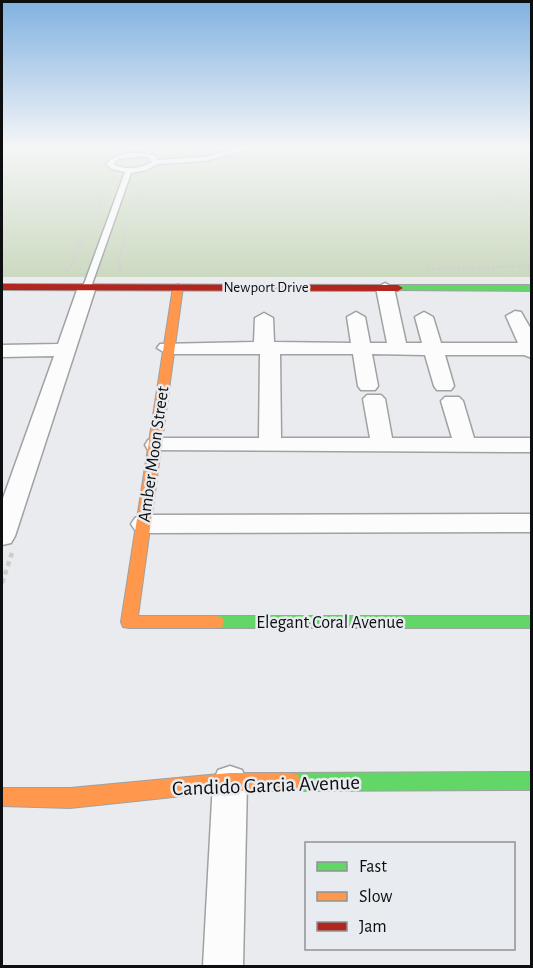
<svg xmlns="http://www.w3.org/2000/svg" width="533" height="968" font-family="'Alegreya Sans',sans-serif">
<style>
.green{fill:#cad8be}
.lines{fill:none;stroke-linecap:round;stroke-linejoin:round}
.lane-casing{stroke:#a0a1a3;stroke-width:3}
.street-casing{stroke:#a0a1a3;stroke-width:3}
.fast-casing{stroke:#a0a1a3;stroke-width:2}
.slow-casing{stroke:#a0a1a3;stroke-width:2}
.jam-casing{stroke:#a0a1a3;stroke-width:2}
.path-far2{stroke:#cdcdce;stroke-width:2;stroke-dasharray:2 1.5;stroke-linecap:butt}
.path-far1{stroke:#cdcdce;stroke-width:3;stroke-dasharray:3 2;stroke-linecap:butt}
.path{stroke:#cdcdce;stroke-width:4.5;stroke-dasharray:5 4;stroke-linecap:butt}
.lane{fill:#fcfcfc;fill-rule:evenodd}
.street{fill:#fcfcfc;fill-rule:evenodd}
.fast{fill:#63d668;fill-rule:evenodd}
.slow{fill:#ff974d;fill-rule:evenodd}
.jam{fill:#b3261e;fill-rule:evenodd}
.labels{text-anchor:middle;stroke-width:5;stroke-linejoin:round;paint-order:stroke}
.far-street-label{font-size:15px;fill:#0d0e0f;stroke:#e8ebef}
.street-label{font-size:18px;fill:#0d0e0f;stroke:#e8ebef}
.near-street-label{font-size:21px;fill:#0d0e0f;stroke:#e8ebef}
</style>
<rect width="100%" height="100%" fill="#e9ebee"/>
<rect class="green" x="2" y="147" width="529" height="130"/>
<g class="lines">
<defs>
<path id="lane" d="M244 147H255L205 161 158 164 146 170 131 173 91 287 84 289 83 287 125 172 112 169 106 164C118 151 139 151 155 156L157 160 205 157ZM143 156 150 158 152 162C139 169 126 171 113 164L118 159Z"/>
<g id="street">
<path d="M87 282 96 287 15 536 11 543 2 545V501L54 356 2 357V345L58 344 78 287Z"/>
<path d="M385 283 394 288 406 343H422L415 317 424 312 433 317 441 343H518L506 316 515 311 521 312 532 331V358L524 355H445L454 386 451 390H437L434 386 425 355 372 354 378 386 375 390H361L358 386 353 354H280L281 438H370L363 399 367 395H381L385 399 392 438H452L441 401 445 397H459L463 401 474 438H532V452L148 450 145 445 148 440 156 438H259L260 354H167L157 348 160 344 254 342 255 318 264 313 273 318 274 342 351 343 347 317 356 312 365 317 370 343H387L376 288Z"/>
<path d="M532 514V532L144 533 135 530 131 524 135 518 144 515Z"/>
<path d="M230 766 242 770 247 782 243 966H203L213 782 218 770Z"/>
</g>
<g id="fast">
<path d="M398 285H532V291L395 290V286Z"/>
<path d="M216 616H532V628H216L210 627 208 622 210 617Z"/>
<path d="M532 772V790L291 791 284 789 281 782 284 775 291 773Z"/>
</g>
<g id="slow">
<path d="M178 284 183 287 138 616H216L222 617 224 622 222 627 216 628H129L123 627 121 622 173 287Z"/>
<path d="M230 773H291L298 775 301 782 298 789 291 791H230L70 808 2 806V788H70Z"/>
</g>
<path id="jam" d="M2 284 398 285 403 288 398 291 2 290Z"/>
</defs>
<use href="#lane" class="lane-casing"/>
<use href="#street" class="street-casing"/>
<use href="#fast" class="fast-casing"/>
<use href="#slow" class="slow-casing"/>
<use href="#jam" class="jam-casing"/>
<g class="path-far2">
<path d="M452 147 483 160 495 175 492 185 504 198 532 210"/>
<path d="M502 147 511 158 532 168"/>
<path d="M2 167H98"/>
<path d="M493 188 503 184 495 175"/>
<path d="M79 244 98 214 106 175"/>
<path d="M123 244 127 219 147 179"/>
</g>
<g class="path-far1">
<path d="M427 269 532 266"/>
<path d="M66 270 73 264 80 243"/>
<path d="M121 271 118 259 124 243"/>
</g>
<path class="path" d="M2 583 12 553"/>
<use href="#lane" class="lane"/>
<use href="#street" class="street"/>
<use href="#fast" class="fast"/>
<use href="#slow" class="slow"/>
<use href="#jam" class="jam"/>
</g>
<linearGradient id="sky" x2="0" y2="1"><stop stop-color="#80b1e1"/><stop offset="0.52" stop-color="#f5f6f7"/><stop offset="1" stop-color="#f5f6f7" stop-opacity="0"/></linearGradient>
<rect width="533" height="283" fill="url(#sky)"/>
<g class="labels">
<g class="far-street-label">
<text x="266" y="292">Newport Drive</text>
</g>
<g class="street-label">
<text transform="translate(153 454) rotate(-82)" y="6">Amber Moon Street</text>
<text x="330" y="628">Elegant Coral Avenue</text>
</g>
<g class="near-street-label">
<text transform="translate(266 785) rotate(-2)" y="7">Candido Garcia Avenue</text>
</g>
</g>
<rect width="533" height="968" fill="none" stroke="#0d0e0f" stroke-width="6"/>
<rect x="305" y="842" width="210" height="108" fill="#e8ebef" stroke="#909395" stroke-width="1.5"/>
<rect x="317" y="862" width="30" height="9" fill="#63d668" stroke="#909395" stroke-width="1.5"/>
<text x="359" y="872" font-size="18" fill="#0d0e0f">Fast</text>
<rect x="317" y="892" width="30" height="9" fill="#ff974d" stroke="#909395" stroke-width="1.5"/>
<text x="359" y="902" font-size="18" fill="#0d0e0f">Slow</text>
<rect x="317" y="922" width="30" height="9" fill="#b3261e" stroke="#909395" stroke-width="1.5"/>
<text x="359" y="932" font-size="18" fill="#0d0e0f">Jam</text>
</svg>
